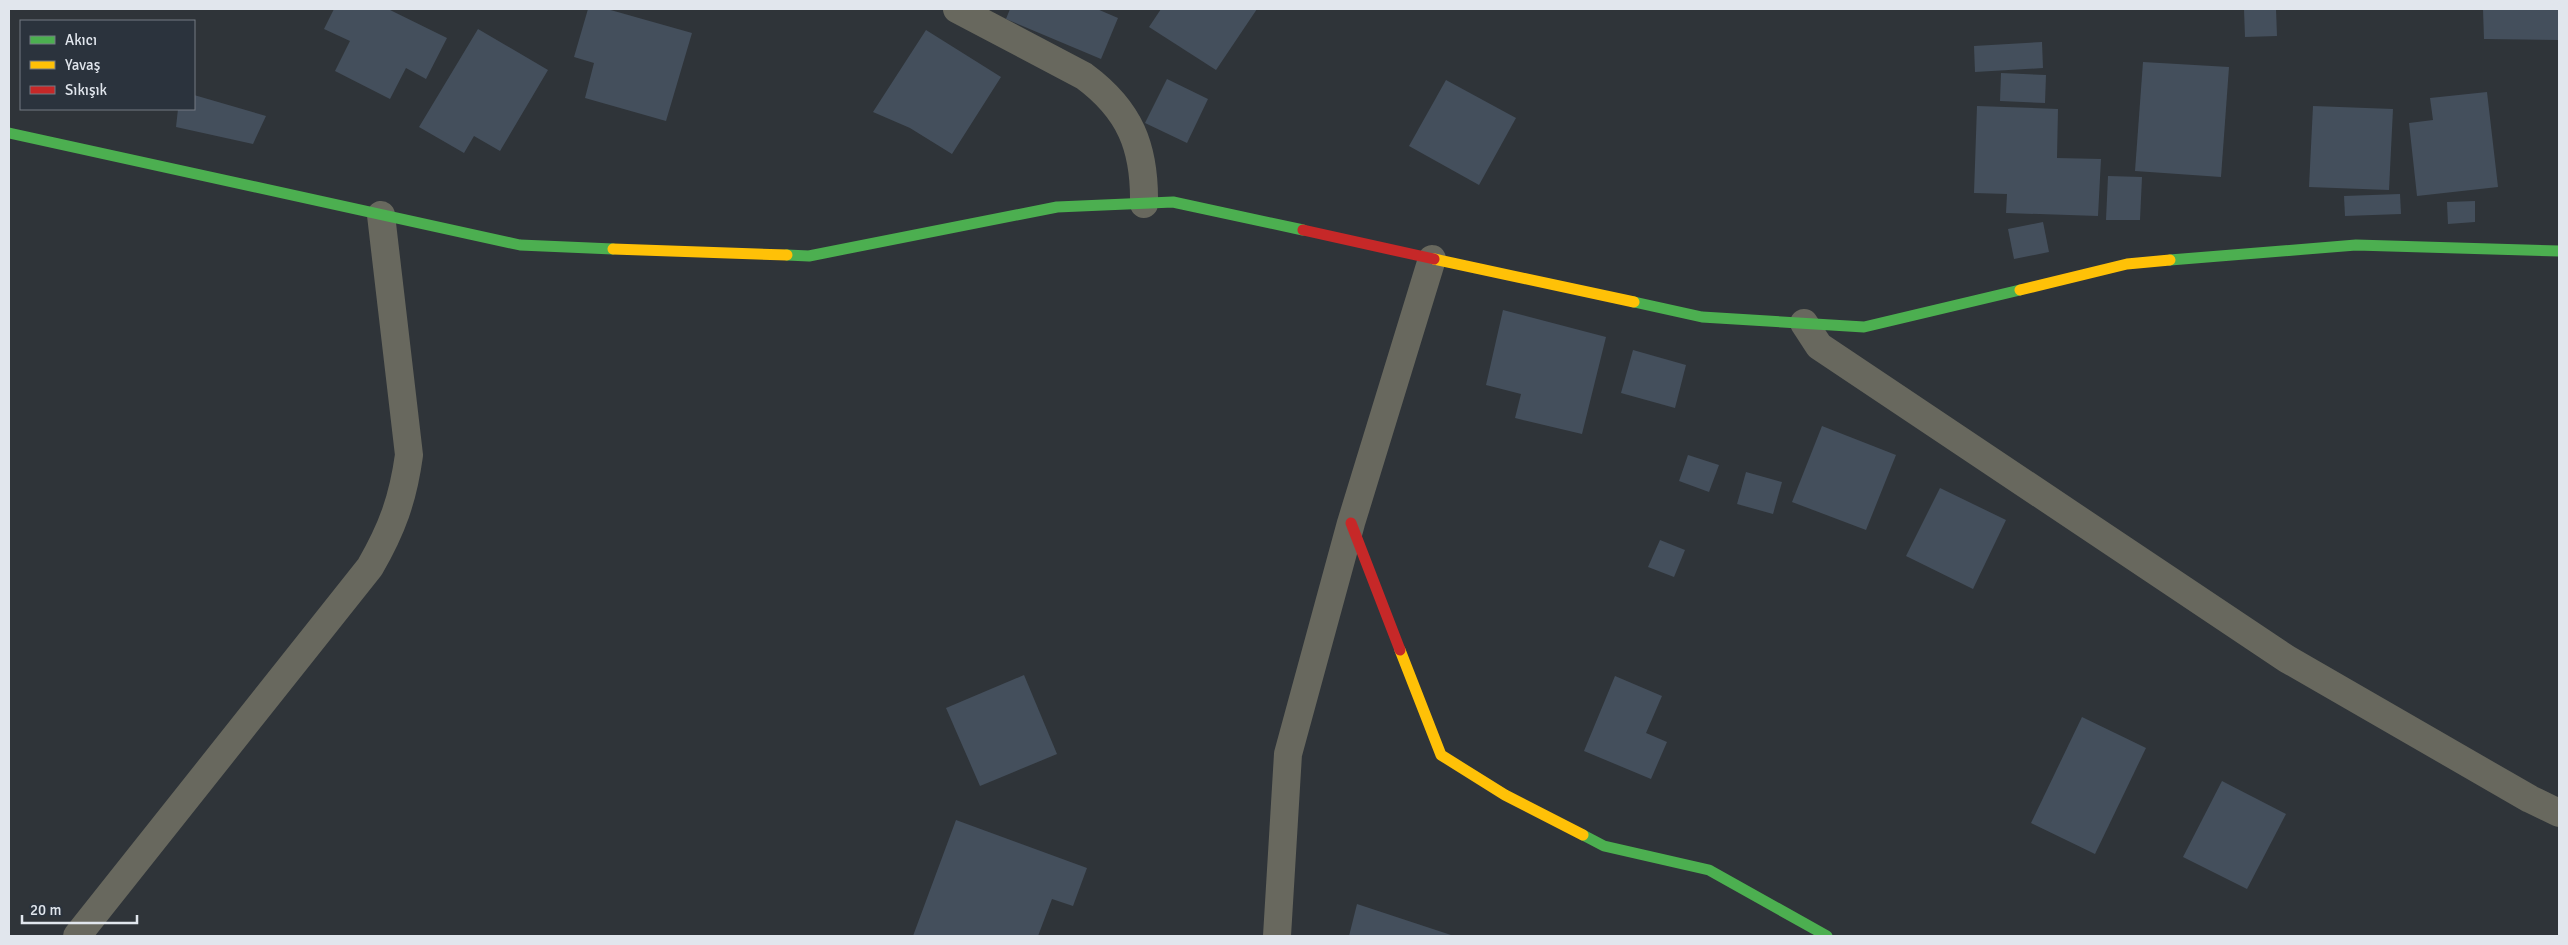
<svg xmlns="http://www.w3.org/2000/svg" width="2568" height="945" font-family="Signika,sans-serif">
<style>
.building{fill:#444f5c}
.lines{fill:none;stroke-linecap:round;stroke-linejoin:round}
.street{stroke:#68685e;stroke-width:28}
.fast{stroke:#4caf50;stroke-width:11}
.slow{stroke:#ffc107;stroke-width:11}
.jam{stroke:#c62828;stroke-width:11}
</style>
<rect width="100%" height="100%" fill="#2f3439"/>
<g class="building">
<path d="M334 9H388L447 38 426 79 406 68 390 99 335 71 350 41 324 29Z"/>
<path d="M588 9H607L692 33 666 121 585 98 594 63 574 57Z"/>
<path d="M1010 9H1097L1118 18 1101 59 1006 19Z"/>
<path d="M1161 9H1257L1216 70 1149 27Z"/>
<path d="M2244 9H2276L2277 36 2245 37Z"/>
<path d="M2483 9H2559V40L2484 39Z"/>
<path d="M478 29 548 70 500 151 474 136 464 153 419 127Z"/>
<path d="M926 30 1001 77 952 154 910 128 873 112Z"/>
<path d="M2042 42 2043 68 1975 72 1974 46Z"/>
<path d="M2143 62 2229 67 2221 177 2135 171Z"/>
<path d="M2001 73 2046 75 2045 103 2000 101Z"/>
<path d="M1167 79 1208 99 1187 143 1145 123Z"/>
<path d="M1446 80 1516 118 1479 185 1409 146Z"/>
<path d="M2487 92 2498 187 2417 196 2409 123 2433 120 2430 98Z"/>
<path d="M194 95 266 116 253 144 176 127 178 109H194Z"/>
<path d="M1977 106 2058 109 2057 158 2101 159 2098 216 2006 213 2007 194 1974 193Z"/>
<path d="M2313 106 2393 109 2389 190 2309 187Z"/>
<path d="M2108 176 2142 177 2140 220H2106Z"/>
<path d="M2400 194 2401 214 2345 216 2344 196Z"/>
<path d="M2475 201V222L2448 224 2447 202Z"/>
<path d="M2043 222 2049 252 2014 259 2008 229Z"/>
<path d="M1503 310 1606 337 1582 434 1515 418 1521 394 1486 385Z"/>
<path d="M1633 350 1686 365 1675 408 1621 393Z"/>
<path d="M1822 426 1896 455 1866 530 1792 502Z"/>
<path d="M1688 455 1719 465 1709 492 1679 481Z"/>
<path d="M1746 472 1782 482 1773 514 1737 504Z"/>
<path d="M1940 488 2006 520 1973 589 1906 556Z"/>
<path d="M1660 540 1685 550 1674 577 1648 567Z"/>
<path d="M1024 675 1057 754 980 786 946 708Z"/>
<path d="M1615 676 1662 696 1646 733 1667 742 1651 779 1584 751Z"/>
<path d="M2082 717 2146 748 2095 854 2031 823Z"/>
<path d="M2222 781 2286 814 2247 889 2183 857Z"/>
<path d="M956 820 1087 868 1073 906 1052 899 1038 936H913Z"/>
<path d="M1357 904 1454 936H1349Z"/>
</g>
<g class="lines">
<g class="street">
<path d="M957 9 1084 76C1130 110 1145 147 1144 204"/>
<path d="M1804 323 1819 346 2287 659 2530 799 2559 813"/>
<path d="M77 936 370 567C392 529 403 499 409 455L381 215"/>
<path d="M1277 936 1288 754 1351 523 1432 259"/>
</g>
<g class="fast">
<path d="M9 133 520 245 613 249"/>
<path d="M787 255 809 256 1057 207 1173 202 1303 230"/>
<path d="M2170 260 2356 245 2559 251"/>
<path d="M1634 302 1702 317 1864 327 2020 290"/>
<path d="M1583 835 1604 846 1709 870 1827 936"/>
</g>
<g class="slow">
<path d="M613 249 787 255"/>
<path d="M1434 259 1634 302"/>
<path d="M2020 290 2127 264 2170 260"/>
<path d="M1400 650 1441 755 1505 795 1583 835"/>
</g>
<g class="jam">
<path d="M1303 230 1434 259"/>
<path d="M1351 523 1400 650"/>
</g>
</g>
<rect width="2568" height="945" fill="none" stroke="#e1e6ed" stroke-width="20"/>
<rect x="20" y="20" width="175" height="90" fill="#2b333d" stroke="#747b83"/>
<rect x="30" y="36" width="25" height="8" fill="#4caf50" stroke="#747b83"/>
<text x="65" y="45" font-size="15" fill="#e1e6ed">Akıcı</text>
<rect x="30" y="61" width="25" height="8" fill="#ffc107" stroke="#747b83"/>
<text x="65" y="70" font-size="15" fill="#e1e6ed">Yavaş</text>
<rect x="30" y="86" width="25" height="8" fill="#c62828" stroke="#747b83"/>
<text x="65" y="95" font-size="15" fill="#e1e6ed">Sıkışık</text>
<path d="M22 915v8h115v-8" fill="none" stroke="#e1e6ed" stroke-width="2.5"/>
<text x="30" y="915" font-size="15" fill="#e1e6ed" stroke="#2b333d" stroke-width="4" paint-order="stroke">20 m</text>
</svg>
